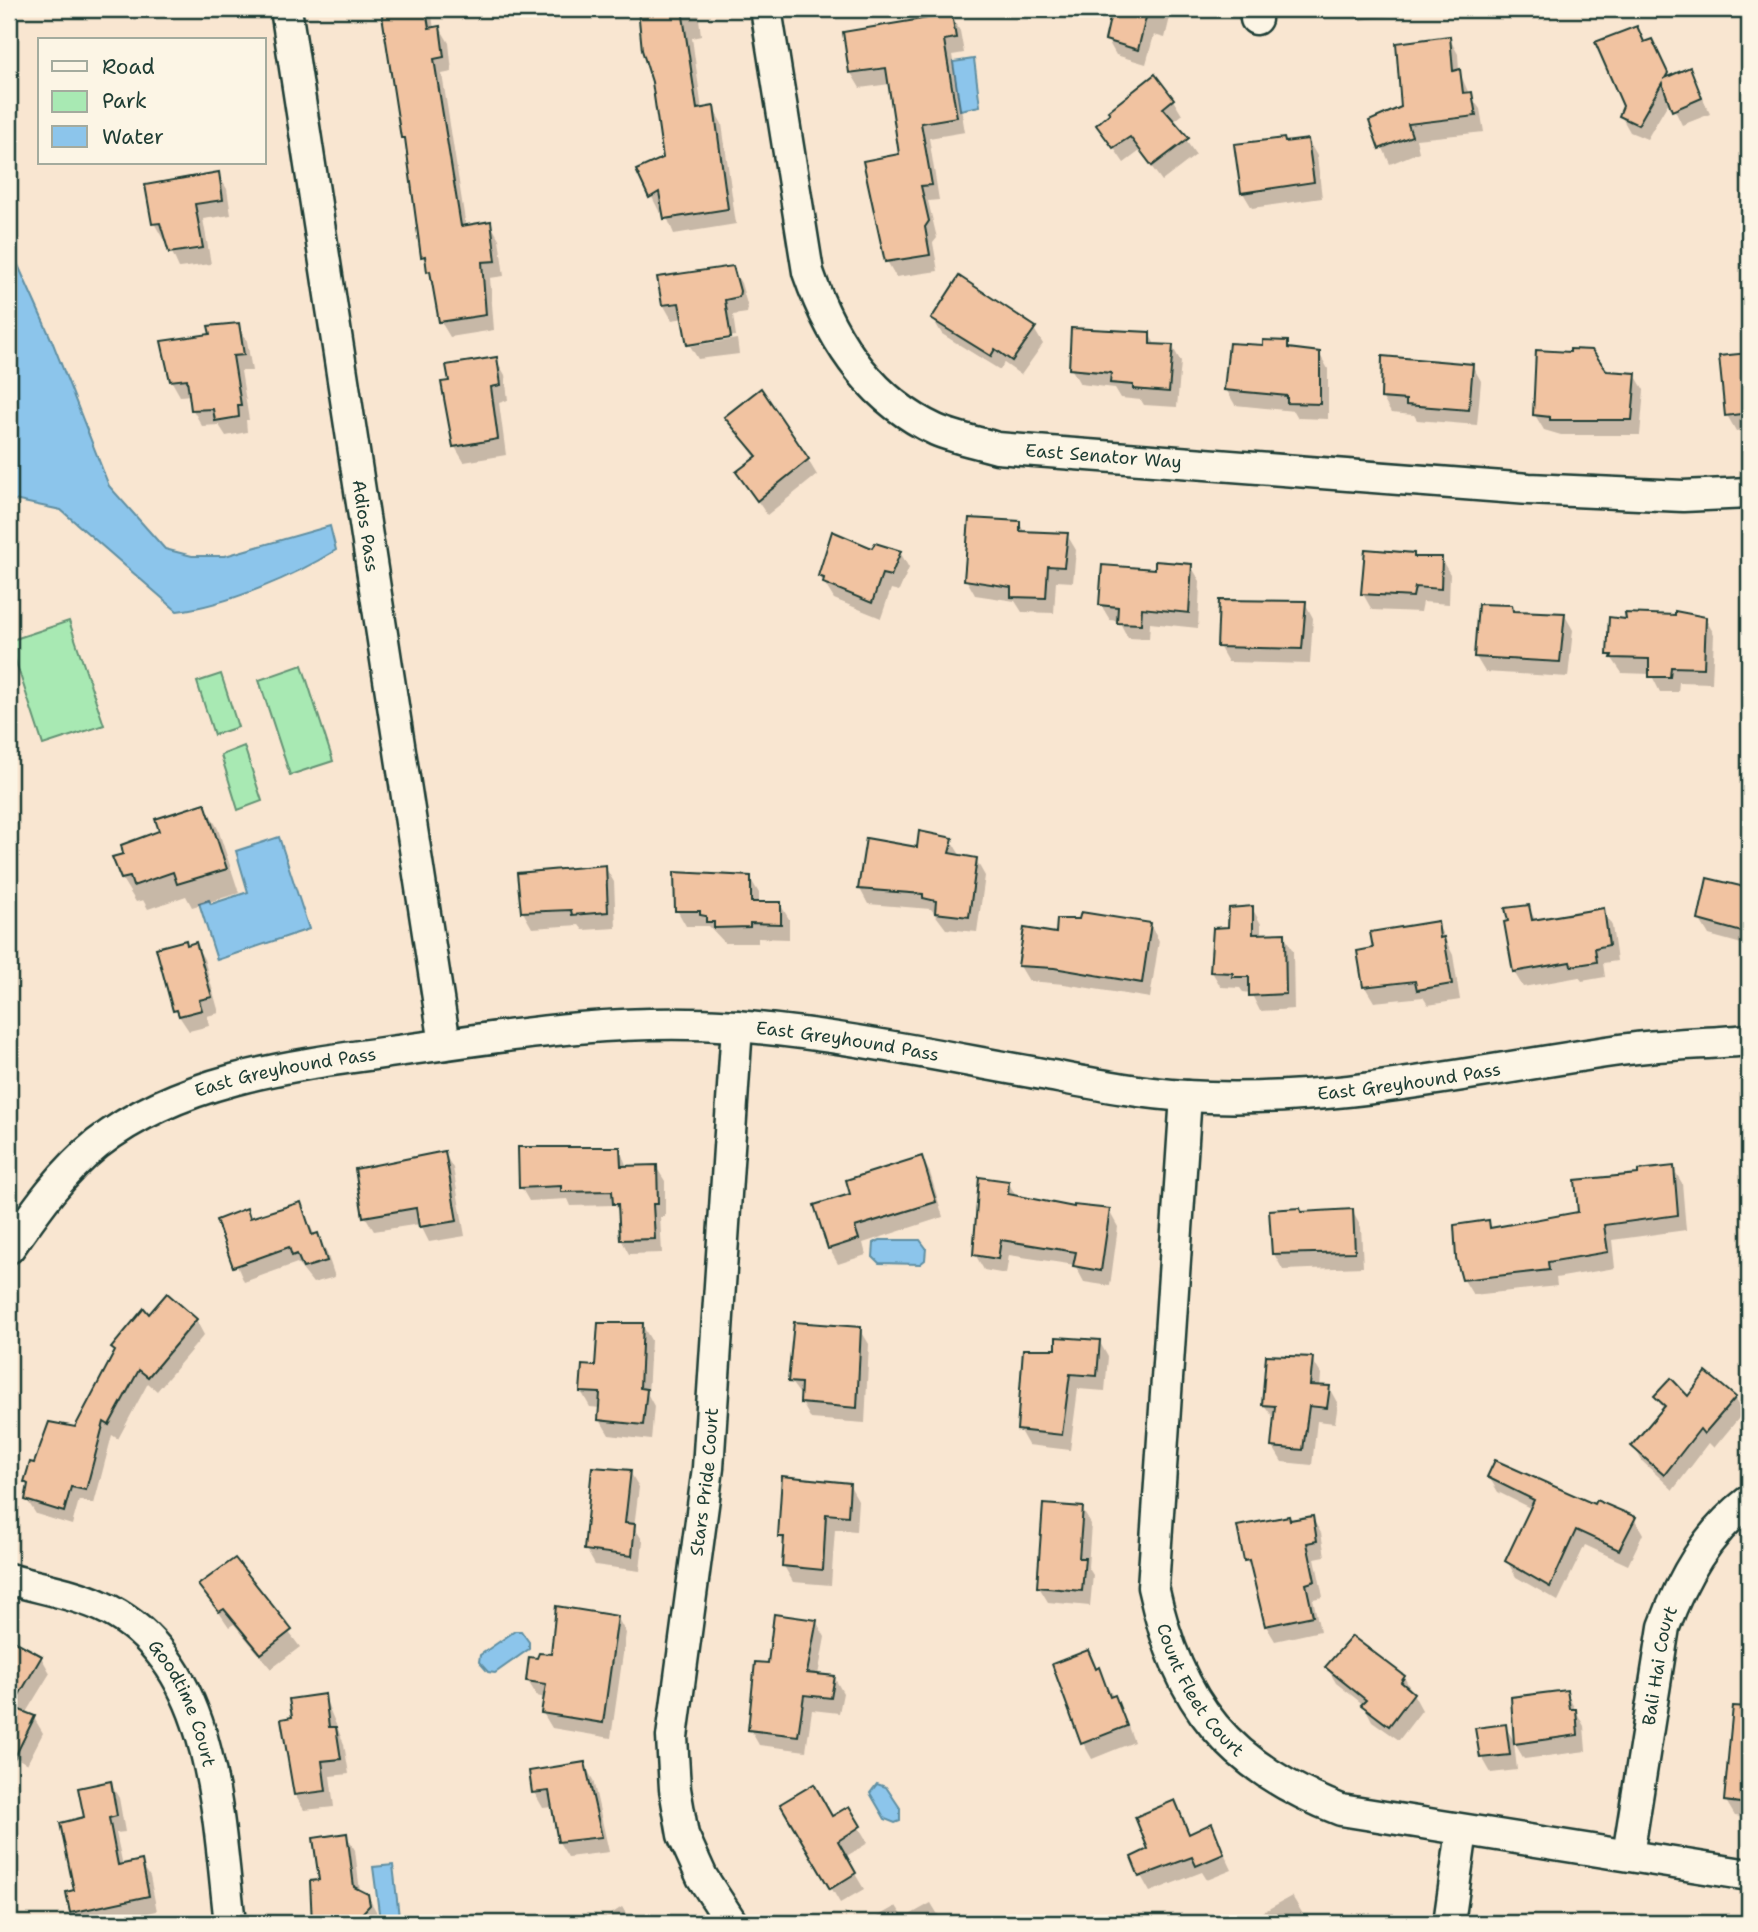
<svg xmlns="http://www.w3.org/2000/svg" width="1758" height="1932" font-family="'Shantell Sans',sans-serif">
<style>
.green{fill:#a8e9b3;stroke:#649374;stroke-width:2}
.water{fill:#8cc5eb;stroke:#608fa2;stroke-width:2}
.shadow{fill:#0003}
.building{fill:#f1c3a1;stroke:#1f3d34;stroke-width:2}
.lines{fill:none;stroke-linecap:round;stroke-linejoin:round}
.minor-casing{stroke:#1f3d34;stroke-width:35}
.minor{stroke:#fcf5e5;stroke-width:30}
.labels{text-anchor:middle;stroke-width:5;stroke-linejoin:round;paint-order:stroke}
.street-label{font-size:18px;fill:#1f3d34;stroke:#fcf5e5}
</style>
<rect width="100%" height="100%" fill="#f9e6d1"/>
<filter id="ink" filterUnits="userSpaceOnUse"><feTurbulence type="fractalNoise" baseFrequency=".0143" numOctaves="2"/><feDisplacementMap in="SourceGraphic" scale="14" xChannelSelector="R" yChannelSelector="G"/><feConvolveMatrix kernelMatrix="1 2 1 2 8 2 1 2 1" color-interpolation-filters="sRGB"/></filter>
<g filter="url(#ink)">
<g class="green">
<path d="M69 621 104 725 43 745 9 641Z"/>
<path d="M302 665 333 761 290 775 259 680Z"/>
<path d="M221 674 238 727 214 735 197 682Z"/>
<path d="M244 746 262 801 238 810 221 755Z"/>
</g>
<g class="water">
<path d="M974 59 980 106 960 110 953 62Z"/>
<path d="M9 245 52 341 109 486 165 549 192 556H225L330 526 336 550C293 577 227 605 177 611L61 510 9 499Z"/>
<path d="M279 837 309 929 217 960 199 903 209 900 211 904 248 892 236 851Z"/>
<path d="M880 1240H920L926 1248 925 1260 920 1264 879 1263 873 1257 874 1243Z"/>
<path d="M515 1631H521L529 1642V1649L495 1673 488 1672 479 1662 480 1655Z"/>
<path d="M877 1784 886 1787 900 1808V1821L895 1823 885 1819 870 1793Z"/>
<path d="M393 1865 399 1917 380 1920 373 1867Z"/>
</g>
<g class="shadow">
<path d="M383 9H431L434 29 440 28 449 43 452 72 442 74 466 227 490 223 499 239 504 276 490 278 494 330 450 337 441 322 433 278 423 257 409 147 403 137Z"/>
<path d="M639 9H698L701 36 692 38 702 110 713 108 722 124 736 224 674 234 664 210 660 213 639 171 665 159 654 81 644 49Z"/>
<path d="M1109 9H1172L1165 38 1154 35 1146 64 1116 55 1107 39 1112 17Z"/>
<path d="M1354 9H1400V15L1360 20Z"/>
<path d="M951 16 960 31 964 53 952 55 965 132 929 138 939 200 928 201 937 238 933 243 938 271 896 277 887 261 901 155 890 84 860 88 851 73Z"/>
<path d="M1636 28 1645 43 1660 57 1670 78 1690 69 1710 114 1682 125 1670 100 1647 139 1630 132 1621 116 1625 106Z"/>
<path d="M1449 38 1458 54 1459 71 1469 94 1480 109 1484 132 1416 139 1419 152 1390 164 1371 121 1403 108Z"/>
<path d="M1173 100 1182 115 1173 122 1196 155 1162 181 1140 151 1124 163 1098 125Z"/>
<path d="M1308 140 1317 156 1322 198 1252 208 1243 193Z"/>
<path d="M218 174 227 189 231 215 203 219 211 264 179 268 166 239H163L154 223Z"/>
<path d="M732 268 741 283 748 308 747 313 733 315 736 336 691 342V346L737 339 739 354 698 359 689 344 684 318 672 320 663 304Z"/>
<path d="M933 319 1034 329 1043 344 1021 375 1004 363 1000 370 942 334Z"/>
<path d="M238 325 247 341 252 371H241L249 420H246L247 432 226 436 219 425 202 426 193 410 191 395 180 396 171 380 212 336Z"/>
<path d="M1149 334 1156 346H1172L1181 362 1177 407 1144 405 1141 400 1121 398 1115 388 1080 384 1071 368Z"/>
<path d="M1287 342 1291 350 1319 353 1328 369V419L1298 418 1294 411 1235 405 1226 389 1264 347Z"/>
<path d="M1749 355V429L1736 431 1727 415 1721 358Z"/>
<path d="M496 359 505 375 508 400 499 403 506 455 464 462 455 447 451 382Z"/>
<path d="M1472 365 1481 381 1477 425 1417 420 1414 415 1391 413 1382 397Z"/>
<path d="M1606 373 1635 375 1644 390 1640 435H1561L1544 430 1535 415Z"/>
<path d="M727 418 808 460 817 475 767 515 738 472 756 458Z"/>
<path d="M1019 523 1025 533 1067 535 1076 550 1073 582 1056 581 1054 613 1022 612 1015 601 975 595 966 579Z"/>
<path d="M872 550 900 552 909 568 899 591 891 589 881 618 834 599 820 576Z"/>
<path d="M1413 555 1415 559H1441L1450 574 1449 604 1423 602 1421 612 1372 610 1363 594Z"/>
<path d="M1191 566 1200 581 1198 628 1150 623 1149 639 1128 638 1119 621 1110 620 1101 605 1157 571Z"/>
<path d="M1305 603 1313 618 1310 664 1228 662 1219 646Z"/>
<path d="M1511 607 1515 613 1564 614 1573 630 1568 677 1485 672 1476 657Z"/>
<path d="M1705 618 1714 634 1712 683 1679 682 1678 692H1660L1651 674 1622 673 1609 654Z"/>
<path d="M205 805 218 829 239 893 192 907 186 896 148 909 143 900 136 902 122 879 125 855Z"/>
<path d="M951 840 960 855 976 860 985 876 977 932 946 929 931 909 868 904 860 889 919 849Z"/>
<path d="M605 867 614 882 616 928 583 930 579 925 532 928 523 912Z"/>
<path d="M1745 875 1749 877V946L1709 935 1700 920 1742 888Z"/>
<path d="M750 878 759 893V904H780L789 919V939L758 938V943H725L709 926H686L677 910Z"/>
<path d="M1528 907 1536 921 1603 910 1612 926 1617 961 1603 963 1605 977 1582 981 1579 977 1523 987 1514 972 1506 923Z"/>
<path d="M1252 908 1261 924V936L1284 935 1293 951 1294 1009 1260 1011 1251 993 1243 992 1240 988 1221 987 1212 972 1230 929Z"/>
<path d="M1437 923 1453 955 1460 1000 1428 1005 1423 997 1374 1002 1365 987 1375 950Z"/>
<path d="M1150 925 1159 941 1150 998 1064 984 1029 981 1020 966 1058 935Z"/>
<path d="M195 944 204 959 219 1013 207 1016 209 1026 189 1031 175 1010 188 947Z"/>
<path d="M619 1148 627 1167H656L665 1181V1217H660L662 1253 629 1254 621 1239 620 1214 615 1205 571 1206 568 1199 529 1201 521 1187Z"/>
<path d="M444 1153 453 1168 465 1236 429 1242 420 1224 374 1231 365 1216Z"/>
<path d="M922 1158 930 1173 943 1217 863 1243 866 1255 838 1264 829 1248 853 1195Z"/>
<path d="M1673 1168 1682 1183 1686 1230 1612 1240 1615 1268 1556 1278 1557 1286 1473 1295 1464 1280 1489 1222 1493 1230 1580 1214 1640 1175Z"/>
<path d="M1008 1182 1017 1198 1075 1209 1109 1211 1118 1227 1110 1286 1084 1282 1075 1265 1009 1255 1006 1274 984 1270 975 1254Z"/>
<path d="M300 1204 315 1236 326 1250 335 1277 313 1283 297 1263 244 1282 218 1221 247 1210 252 1219Z"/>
<path d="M1352 1211 1361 1227 1363 1267 1283 1270 1274 1254 1271 1212Z"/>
<path d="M149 1317 196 1320 204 1335 157 1391 148 1383 118 1439 112 1435 94 1504 79 1500 72 1525 36 1514 27 1500 29 1488 26 1482 35 1465 76 1429 116 1353 113 1348Z"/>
<path d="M642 1325 651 1340 648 1395 654 1406 651 1440 609 1435 600 1420 601 1408 590 1407 581 1391 596 1368Z"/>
<path d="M860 1329 869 1344 865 1423 811 1419 802 1403V1397L790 1381Z"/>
<path d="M1099 1341 1108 1357 1105 1391 1078 1389 1070 1450 1028 1445 1019 1429Z"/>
<path d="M1312 1359 1321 1374 1320 1388H1329L1338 1404 1335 1423 1317 1421 1312 1465 1282 1462 1273 1447 1276 1421 1264 1405Z"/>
<path d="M1656 1397 1734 1398 1743 1413 1714 1448 1709 1443 1673 1490 1642 1461 1634 1446 1664 1410Z"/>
<path d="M630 1472 639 1487 634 1527 643 1541 640 1571 595 1565 586 1549Z"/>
<path d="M1489 1477 1634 1518 1643 1534 1628 1565 1585 1545 1558 1601 1516 1577 1507 1561 1532 1509 1498 1492Z"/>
<path d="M849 1484 858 1500 856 1531 835 1529 831 1585 793 1582 784 1566 785 1545 780 1536Z"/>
<path d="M1082 1509 1091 1524 1088 1567 1093 1575 1090 1606 1048 1602 1039 1587Z"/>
<path d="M1312 1518 1321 1533 1325 1556 1315 1558 1323 1597 1313 1599 1320 1631 1275 1641 1266 1626 1255 1577 1246 1560 1290 1522Z"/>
<path d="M235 1561 300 1647 271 1669 234 1624 229 1627 201 1586Z"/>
<path d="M617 1617 626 1633 611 1738 552 1728 543 1713 545 1698 537 1696 528 1681 553 1656Z"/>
<path d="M816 1621 825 1637 818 1675 834 1677 843 1693 839 1713 812 1710 806 1751 759 1745 750 1729 770 1665Z"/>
<path d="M16 1644 41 1657 50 1673 25 1714 34 1718 43 1733 27 1764 9 1753V1655Z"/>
<path d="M1087 1653 1123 1713 1134 1742 1092 1759 1083 1743Z"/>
<path d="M1327 1667 1404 1677 1422 1710 1399 1740 1372 1721 1364 1705 1336 1683Z"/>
<path d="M1566 1692 1584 1726 1586 1751 1524 1759 1514 1742 1517 1770 1491 1773 1482 1757 1505 1726 1515 1743Z"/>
<path d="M324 1696 344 1744 349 1774 330 1776 334 1807 304 1810 295 1795 294 1719Z"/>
<path d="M1741 1699 1749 1700V1818L1735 1816 1726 1801Z"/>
<path d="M584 1764 593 1780 609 1852 568 1857 559 1842 553 1807 543 1808 534 1792Z"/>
<path d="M110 1783 119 1798 125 1832 116 1833 123 1866 141 1862 150 1877 157 1911 102 1923H78L72 1912 76 1891Z"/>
<path d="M1174 1802 1190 1835 1211 1825 1232 1870 1207 1880 1202 1872 1150 1892 1141 1876Z"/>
<path d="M783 1804 832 1819 848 1809 868 1843 845 1857 864 1889 840 1903Z"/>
<path d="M346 1835 355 1850 360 1892 367 1895 376 1911 378 1921 314 1923 311 1899 314 1898Z"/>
<path d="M1292 1896 1307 1921 1310 1920 1312 1923H1258L1254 1917Z"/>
<path d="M931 1903 943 1923H866L896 1906 904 1918Z"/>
<path d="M622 1907 632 1923H597Z"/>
</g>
<g class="building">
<path d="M381 9H426L429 28 440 26 444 57 434 59 461 226 491 221 496 261 482 262 486 315 439 322 430 271 427 272 425 256 421 257 405 138H401Z"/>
<path d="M638 9H682L697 109 714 106 728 209 664 219 659 192 649 198 636 170 663 158 652 82 642 50Z"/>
<path d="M1112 9H1148L1138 50 1105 40Z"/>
<path d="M952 14 956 38 944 40 957 117 921 123 932 185 921 186 929 221 925 227 930 255 885 262 863 161 899 154 886 68 849 73 843 32Z"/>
<path d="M1637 26 1644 42 1652 39 1668 73 1665 78 1690 67 1702 98 1672 111 1662 83 1638 125 1619 116 1623 106 1595 42Z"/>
<path d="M1450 36 1453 71 1460 69 1463 93 1472 92 1476 116 1408 124 1412 136 1379 149 1369 121 1401 107 1396 43Z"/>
<path d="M1155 74 1174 99 1163 108 1189 138 1152 166 1130 137 1113 148 1096 125 1110 113 1108 111Z"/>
<path d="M1284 138 1285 142 1308 139 1314 182 1241 193 1234 144Z"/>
<path d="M219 172 223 200 195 204 203 248 169 253 160 223 152 224 145 185Z"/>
<path d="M733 266 740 291 739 297 725 300 731 338 687 345 679 303 662 305 657 277Z"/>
<path d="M959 276 1036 327 1012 361 995 349 991 356 931 319Z"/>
<path d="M239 323 244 355 233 356 241 405H238L239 417 215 421 213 409 191 410 187 379 170 381 161 341 210 334 208 326Z"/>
<path d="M1071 328 1150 332V344L1173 345 1169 392 1133 389V385L1110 383 1111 373 1069 369Z"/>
<path d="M1263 340 1288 341V348L1320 352V404L1287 403V396L1224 390 1229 343 1263 345Z"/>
<path d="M1570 349 1592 350 1607 371 1636 373 1632 420H1550V417L1533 415 1536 350 1570 352Z"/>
<path d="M1749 353V413L1725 416 1719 356Z"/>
<path d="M1382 356 1473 364 1469 410 1406 405V400L1381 398Z"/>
<path d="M497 357 501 385 491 387 498 439 453 447 441 382 449 381 446 365Z"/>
<path d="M761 388 809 459 757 501 736 472 757 456 724 417Z"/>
<path d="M969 518 1020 521V531L1068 533 1064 567 1048 566 1046 598 1011 597V587L964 580Z"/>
<path d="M832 531 872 548 875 543 901 551 891 576 882 574 872 603 823 583 824 578 818 576Z"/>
<path d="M1365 549 1414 553V557H1442L1441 589 1415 587 1413 597 1361 594Z"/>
<path d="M1155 561 1192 564 1189 613 1142 608 1141 624 1117 623 1118 607 1099 605 1102 565 1155 569Z"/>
<path d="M1219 600 1306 601 1302 649 1217 647Z"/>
<path d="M1478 604 1512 605 1513 611 1565 613 1560 662 1474 657Z"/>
<path d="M1675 611 1706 617 1704 668 1671 667 1670 677H1649V659L1611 658 1612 655H1607L1609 617 1626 619 1625 613 1675 615Z"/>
<path d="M205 803 227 869 177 884 173 872 133 886 130 877 121 879 112 857 123 854 121 845 159 831 155 819Z"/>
<path d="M919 831 953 838 949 853 977 858 969 917 935 913 936 901 923 898V894L858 889 866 838 917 847Z"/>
<path d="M606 865 608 912 572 915 571 910 521 912 517 873Z"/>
<path d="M674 872 751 876V902H781V924L750 923V927L714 928V922H706V916L700 915V911H675Z"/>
<path d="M1707 878 1749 888V934L1698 920Z"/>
<path d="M1529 905 1532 920 1604 908 1609 945 1595 948 1597 962 1571 966 1570 962 1513 972 1504 922 1508 921 1505 908Z"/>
<path d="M1253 906V934L1285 933 1286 994 1249 996V977H1232L1233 973 1210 972 1213 928 1228 927 1229 908Z"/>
<path d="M1081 912 1151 923 1142 983 1054 968 1018 966 1024 928 1056 933 1057 919H1079Z"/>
<path d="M1438 921 1440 938 1444 937 1452 984 1417 990 1415 981 1363 987 1357 951 1373 948 1370 932Z"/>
<path d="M186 940 187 945 196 942 212 997 199 1000 202 1010 179 1016 177 1010 173 1011 156 948Z"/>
<path d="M518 1147H620L621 1166 657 1165 658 1204H653L655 1239 620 1240 618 1204H613L612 1191 561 1192V1186L519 1188Z"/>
<path d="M445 1151 457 1221 419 1227 416 1208 363 1217 355 1169Z"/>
<path d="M922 1156 936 1202 855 1227 859 1239 828 1249 814 1205 850 1194 846 1180Z"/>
<path d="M1674 1166 1678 1215 1604 1225 1608 1252 1548 1262 1549 1270 1462 1280 1456 1258 1454 1225 1489 1220 1490 1228 1578 1212 1575 1180 1638 1174V1170Z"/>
<path d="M979 1177 1009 1181 1008 1194 1074 1207V1205L1110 1209 1101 1271 1073 1266 1076 1252 1001 1240 998 1259 973 1255Z"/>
<path d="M301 1202 312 1235 318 1233 327 1261 303 1268 297 1254 292 1256 289 1247 233 1267 216 1220 247 1208 250 1218Z"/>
<path d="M1300 1208 1301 1212 1353 1209 1355 1252 1272 1254 1269 1210Z"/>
<path d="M167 1293 197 1319 148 1377 139 1370 109 1425 104 1422 86 1490 71 1487 64 1512 25 1500 28 1484 24 1482 30 1462 34 1463 49 1422 75 1427 115 1351 111 1348 144 1308 149 1314Z"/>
<path d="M794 1322 861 1327 857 1408 800 1403 801 1383 788 1382Z"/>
<path d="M598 1323H643L640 1388 647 1389 643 1425 598 1420 600 1393 580 1392 582 1365 595 1366Z"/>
<path d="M1056 1337 1100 1340 1097 1376 1070 1374 1062 1435 1017 1430 1023 1349H1056Z"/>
<path d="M1266 1355 1313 1357 1310 1385 1330 1386 1327 1408 1309 1406 1303 1450 1271 1447 1275 1406 1262 1405Z"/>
<path d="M1706 1372 1736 1397 1704 1434 1700 1429 1664 1475 1631 1446 1665 1406 1654 1396 1671 1378 1688 1396Z"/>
<path d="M1495 1460 1594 1504 1596 1500 1636 1517 1619 1550 1576 1530 1550 1587 1505 1561 1534 1500 1487 1477Z"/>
<path d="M592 1467 631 1470 625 1523 635 1524 632 1556 584 1550Z"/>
<path d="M782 1476 850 1483 848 1516 826 1514 823 1570 782 1566 784 1537H778Z"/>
<path d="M1043 1504 1083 1507 1079 1558H1085L1082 1591 1037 1587Z"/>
<path d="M1289 1516 1290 1520 1313 1516 1317 1541 1307 1543 1315 1581 1306 1584 1313 1616 1265 1626 1249 1560 1244 1561 1237 1526Z"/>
<path d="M235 1558 292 1630 261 1654 224 1609 219 1612 198 1585Z"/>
<path d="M556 1606 618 1616 603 1723 541 1713 546 1684 526 1681 529 1657 537 1658 539 1653 551 1654Z"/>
<path d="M774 1614 817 1620 807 1673 835 1676 831 1698 804 1695 798 1736 748 1730 755 1662 768 1663Z"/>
<path d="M1352 1636 1405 1676 1401 1682 1414 1693 1389 1726 1361 1705 1366 1700 1325 1667Z"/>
<path d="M9 1638 42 1656 12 1707 35 1716 9 1769Z"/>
<path d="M1088 1650 1096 1669 1099 1667 1110 1697 1115 1695 1127 1726 1081 1744 1052 1664Z"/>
<path d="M1567 1690 1570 1709H1576L1578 1735 1514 1744 1511 1697Z"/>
<path d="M325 1694 329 1727H336L341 1759 322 1761 326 1791 294 1795 281 1719 292 1717 289 1699Z"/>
<path d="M1733 1706 1749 1707V1804L1724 1801Z"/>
<path d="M1506 1724 1510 1755 1480 1758 1475 1728Z"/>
<path d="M585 1762 602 1837 558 1842 549 1791 532 1793 529 1771Z"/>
<path d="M111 1781 117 1816 109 1818 118 1865 142 1860 149 1896 70 1913 66 1892 74 1890 60 1823 84 1817 78 1788Z"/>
<path d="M814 1784 832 1816 849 1806 861 1826 838 1841 856 1873 830 1889 780 1804Z"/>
<path d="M1175 1800 1189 1834 1212 1823 1224 1854 1196 1866 1192 1857 1139 1877 1131 1857 1148 1849 1135 1817Z"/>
<path d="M347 1833 354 1887 368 1894 370 1905 353 1923H312L310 1881 319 1880 313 1838Z"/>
</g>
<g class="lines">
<defs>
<g id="minor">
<path id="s1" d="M286 9 445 1044"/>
<path id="s2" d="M766 9 808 272C831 339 869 399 936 430 955 438 977 442 997 448L1529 489 1683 496 1749 493"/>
<path d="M1255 9 1256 19"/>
<path id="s3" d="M1186 1096 1153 1587C1179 1705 1228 1766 1341 1810L1749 1875"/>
<path id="s4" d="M9 1248C35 1211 61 1173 97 1144 189 1072 315 1063 426 1047 529 1032 630 1018 735 1026 838 1034 940 1056 1042 1074 1090 1083 1138 1093 1186 1096 1329 1105 1472 1071 1613 1051 1658 1044 1704 1044 1749 1040"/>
<path id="s5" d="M9 1579C39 1588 73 1593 101 1606 216 1658 217 1816 230 1923"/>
<path id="s6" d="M1628 1855 1664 1627C1682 1578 1707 1533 1749 1501"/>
<path id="s7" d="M732 1923 702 1877 683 1835 675 1789 672 1737 708 1468 737 1026"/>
<path d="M1449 1923 1462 1831"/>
</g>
</defs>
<use href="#minor" class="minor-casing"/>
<use href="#minor" class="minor"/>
</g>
</g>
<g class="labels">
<g class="street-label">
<text dy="6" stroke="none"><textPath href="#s2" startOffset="646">East Senator Way</textPath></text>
<text dy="6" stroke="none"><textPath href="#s1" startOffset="523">Adios Pass</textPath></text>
<text dy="6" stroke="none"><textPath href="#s4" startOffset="908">East Greyhound Pass</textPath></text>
<text dy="6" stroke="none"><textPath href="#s4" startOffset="341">East Greyhound Pass</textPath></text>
<text dy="6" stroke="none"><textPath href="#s4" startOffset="1475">East Greyhound Pass</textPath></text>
<text dy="6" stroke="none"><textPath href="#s7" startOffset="457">Stars Pride Court</textPath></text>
<text dy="6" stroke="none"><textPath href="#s6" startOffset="192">Bali Hai Court</textPath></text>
<text dy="6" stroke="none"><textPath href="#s3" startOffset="607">Count Fleet Court</textPath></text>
<text dy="6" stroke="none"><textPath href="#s5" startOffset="228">Goodtime Court</textPath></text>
</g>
</g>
<rect width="1758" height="1932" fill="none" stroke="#fcf5e5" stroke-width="35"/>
<rect x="18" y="18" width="1723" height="1897" fill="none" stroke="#1f3d34" stroke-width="2.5" filter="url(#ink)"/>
<rect x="38" y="38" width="228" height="126" fill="#fcf5e5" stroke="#a4ab9e" stroke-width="2"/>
<rect x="52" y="61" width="35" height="10" fill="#fcf5e5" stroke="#a4ab9e" stroke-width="2"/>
<text x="102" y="74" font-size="21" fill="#1f3d34">Road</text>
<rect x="52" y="91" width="35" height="21" fill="#a8e9b3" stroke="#a4ab9e" stroke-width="2"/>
<text x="102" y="108" font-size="21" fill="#1f3d34">Park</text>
<rect x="52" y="126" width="35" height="21" fill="#8cc5eb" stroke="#a4ab9e" stroke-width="2"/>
<text x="102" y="144" font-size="21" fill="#1f3d34">Water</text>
</svg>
